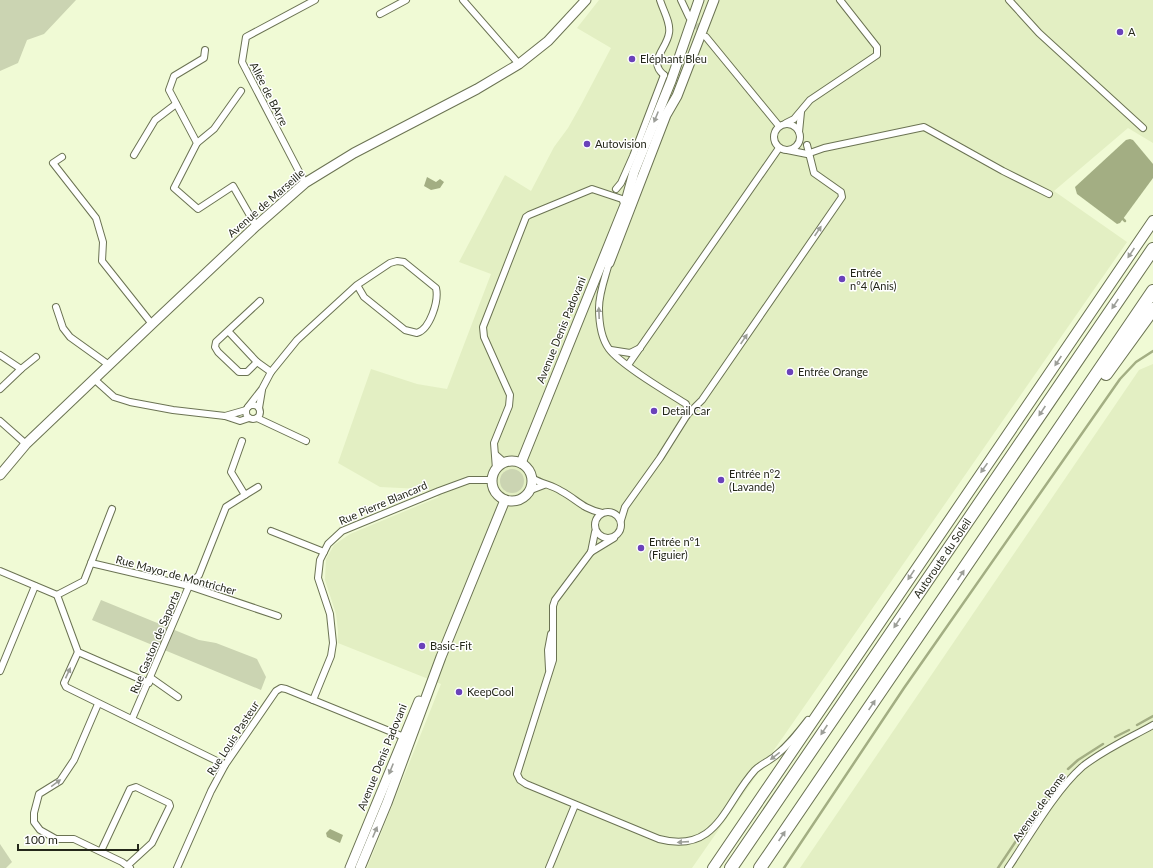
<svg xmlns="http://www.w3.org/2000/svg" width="1153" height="868" font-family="Lato,sans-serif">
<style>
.built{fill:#e3efc3}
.green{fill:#cbd4b2}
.water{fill:#a3ae83}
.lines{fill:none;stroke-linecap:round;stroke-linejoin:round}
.stream{stroke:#a3ae83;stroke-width:2.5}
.street-tunnel{stroke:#c7d0b0;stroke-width:6;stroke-dasharray:6 3;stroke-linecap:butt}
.street-casing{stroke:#6b7353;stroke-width:8}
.secondary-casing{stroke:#6b7353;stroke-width:11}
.primary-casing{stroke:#6b7353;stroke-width:12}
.highway-casing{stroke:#6b7353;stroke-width:14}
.street{stroke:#fff;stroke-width:6}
.secondary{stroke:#fff;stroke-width:9}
.primary{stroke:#fff;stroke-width:10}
.highway{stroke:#fff;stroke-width:12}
.oneway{fill:#9c9e98}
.poi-dot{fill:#6a42ba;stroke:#fff;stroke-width:1.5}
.labels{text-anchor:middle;stroke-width:3;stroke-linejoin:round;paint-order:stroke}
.poi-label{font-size:11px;fill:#24271a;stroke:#fff;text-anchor:start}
.street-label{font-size:11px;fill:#24271a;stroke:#fff}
</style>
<rect width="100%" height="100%" fill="#f0fad5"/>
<g class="built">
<path d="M599 0H1153V143L1128 128 1054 191 1127 242 692 868H367L441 684 338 643V631L336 614 325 580 326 559 334 545 350 534 439 497 421 489 380 487 338 463 371 369 417 384 447 389 491 274 459 262 505 175 531 191 554 147 568 128 581 105 611 48 577 28Z"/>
<path d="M1153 364V868H800L1139 370Z"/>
</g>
<g class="green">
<path d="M0 0H76L44 34 27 40 18 63 0 71Z"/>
<circle cx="512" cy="481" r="12"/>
<path d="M101 600 199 640 216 643 257 659 266 677 261 690 92 620Z"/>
<path d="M0 844 12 862 6 868H0Z"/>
</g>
<g class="water">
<path d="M1130 139 1133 140 1153 164V178L1120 223 1117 224 1077 194 1075 187 1126 140Z"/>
<path d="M427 177 436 182 440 179 444 182 440 188 431 190 424 186Z"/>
<path d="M330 829 343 835 340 843 327 837 326 833Z"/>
</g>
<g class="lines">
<g class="stream">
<path d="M1123 219 1125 221"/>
<path d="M1137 725 1153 716"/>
<path d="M1115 737 1129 730"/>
<path d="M1068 769 1078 760 1103 744"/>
<path d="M1027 825 1058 780"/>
<path d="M784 868 904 688 1120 379 1136 362 1153 351"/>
<path d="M998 868 1020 835"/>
</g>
<path class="street-tunnel" d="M690 18 704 34"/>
<defs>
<g id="street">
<path d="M463 0 519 64"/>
<path d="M660 0C663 10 671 23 669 33 667 49 647 61 664 75"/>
<path d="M681 0 689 17"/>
<path d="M1009 0 1039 33 1143 128"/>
<path d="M380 14 406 0"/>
<path d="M706 37 779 126"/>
<path d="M205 50 204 58 174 76 169 90 197 143 174 188 198 209 233 186 256 226"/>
<path d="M786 123 794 119 810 100 877 55V47L840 0"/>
<circle cx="787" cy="137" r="13"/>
<path d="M799 132 801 112"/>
<path d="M197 143 214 129 241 91"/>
<path d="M787 150 807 154 824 148 924 127 1003 171 1049 194"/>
<path d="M134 155 155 120 176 104"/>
<path d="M62 157 53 163 96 218 103 242 102 261 152 324"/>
<path d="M305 183 242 62 246 37 315 0"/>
<path d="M616 189 621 183 633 156 664 75"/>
<path d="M609 263C605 278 599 293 599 308 599 321 601 338 609 349 621 365 667 392 686 404L688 411 687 415"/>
<path d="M56 307 63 328 70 337 109 365"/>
<path d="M228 331 257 362 247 372H239L218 352 215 347 216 342 260 301"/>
<path d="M611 350 630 353 640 348"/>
<path d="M0 355 21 369 0 389"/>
<path d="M257 362 271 372"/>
<path d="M628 365 779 148"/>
<path d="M21 369 36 357"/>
<path d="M94 379 114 397 130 402 173 410 225 416 240 421 249 418"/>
<circle cx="253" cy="412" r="7"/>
<path d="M248 407 262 389 271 372 297 340 357 285 390 263 397 261 404 262 436 288C439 301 430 329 417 333L405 330 364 297 357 285"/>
<path d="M259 408 262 390"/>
<path d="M225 416 246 410"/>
<path d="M257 418 306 441"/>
<path d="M0 421 26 444"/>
<path d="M496 455 505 463"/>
<path d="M496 469 494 443 509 406 510 395 484 337 483 327 526 217 529 215 592 189 622 199 625 205"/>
<path d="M532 478C542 484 552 485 561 491 578 500 581 508 602 513"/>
<path d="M531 490 544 485"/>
<path d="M245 495 258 487"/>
<path d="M112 509 84 581 57 595 78 652 149 683"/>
<circle cx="608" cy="525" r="13"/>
<path d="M621 520 625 507 660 458 687 415 702 400 842 197 841 192 814 173 807 145"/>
<path d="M271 531 324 552"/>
<path d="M595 532 591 552 555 600 553 606V660L517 774 520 780 526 784 659 839C718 854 724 804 755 770 760 765 769 761 775 756 788 746 798 733 808 720"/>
<path d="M591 552 614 538"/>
<path d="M91 563 189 586 278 616"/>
<path d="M0 571 57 595"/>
<path d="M78 652 64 683 66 687 225 765"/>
<path d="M549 669 548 650 551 634"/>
<path d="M0 671 35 586"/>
<path d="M151 678 178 697"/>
<path d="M313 700 331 656 333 643 330 614 318 578 320 560 328 544 342 531 439 491 469 480H493"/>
<path d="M98 704 74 760 60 781 39 794 34 813V822L40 830 56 839H74L122 862 130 868"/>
<path d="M132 719 189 586 199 575 226 507 245 495 231 472 242 441"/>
<path d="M101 851 130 789 136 787 169 803 170 806 152 843 128 865"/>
<path d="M177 868 211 791 225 765 276 691 281 688 286 689 404 737"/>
<path d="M549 868 575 805"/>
<path d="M1008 868C1029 837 1055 791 1082 767 1103 750 1130 738 1153 725"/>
</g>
<g id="secondary">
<path d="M609 263 666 115 677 96 714 0"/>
<circle cx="512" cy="481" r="20"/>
<path d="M521 463 625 205 634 172 671 81 699 0"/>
<path d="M0 475 26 444 152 324 256 226 305 183 354 153 477 89 519 64 548 41 586 0"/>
<path d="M350 868 419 701"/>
<path d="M360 868 387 803 441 657 505 500"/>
</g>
<path id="primary" d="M713 868 1153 221"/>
<g id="highway">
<path d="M1106 374 1153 309"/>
<path id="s1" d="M731 868 1153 249"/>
<path d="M760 868 1153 291"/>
</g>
</defs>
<use href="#street" class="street-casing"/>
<use href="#secondary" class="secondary-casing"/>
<use href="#primary" class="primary-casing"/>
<use href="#highway" class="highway-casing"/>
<use href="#street" class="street"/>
<use href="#secondary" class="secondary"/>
<use href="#primary" class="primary"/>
<use href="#highway" class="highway"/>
</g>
<defs><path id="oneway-solid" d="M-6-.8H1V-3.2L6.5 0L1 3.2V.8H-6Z"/></defs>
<g class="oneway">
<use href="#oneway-solid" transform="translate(656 117) rotate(112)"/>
<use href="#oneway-solid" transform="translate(818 231) rotate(-56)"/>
<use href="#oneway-solid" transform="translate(1131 253) rotate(124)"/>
<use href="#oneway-solid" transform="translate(1115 304) rotate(124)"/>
<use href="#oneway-solid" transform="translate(599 313) rotate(-92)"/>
<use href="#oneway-solid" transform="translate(744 339) rotate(-56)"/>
<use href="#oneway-solid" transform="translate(1058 361) rotate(124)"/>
<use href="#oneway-solid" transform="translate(1042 411) rotate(124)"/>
<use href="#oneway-solid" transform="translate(984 468) rotate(125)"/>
<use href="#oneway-solid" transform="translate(911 575) rotate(124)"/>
<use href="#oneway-solid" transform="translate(961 575) rotate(-56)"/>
<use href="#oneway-solid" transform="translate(897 623) rotate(124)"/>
<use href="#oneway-solid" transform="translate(68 673) rotate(-65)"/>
<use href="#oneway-solid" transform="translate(872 705) rotate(-56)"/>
<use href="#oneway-solid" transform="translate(824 730) rotate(124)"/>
<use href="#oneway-solid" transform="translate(775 756) rotate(142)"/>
<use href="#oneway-solid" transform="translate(391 769) rotate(112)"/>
<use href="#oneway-solid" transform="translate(56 783) rotate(-36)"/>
<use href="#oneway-solid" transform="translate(375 832) rotate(-67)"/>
<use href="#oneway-solid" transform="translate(782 836) rotate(-56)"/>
<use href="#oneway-solid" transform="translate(683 842) rotate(176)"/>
</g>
<g class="poi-dot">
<circle cx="1120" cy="32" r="4"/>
<circle cx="632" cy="59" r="4"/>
<circle cx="587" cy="144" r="4"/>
<circle cx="842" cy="279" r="4"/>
<circle cx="790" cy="372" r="4"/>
<circle cx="654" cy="411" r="4"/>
<circle cx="721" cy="480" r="4"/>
<circle cx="641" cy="548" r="4"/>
<circle cx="422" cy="646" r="4"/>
<circle cx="459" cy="692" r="4"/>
</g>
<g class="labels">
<g class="poi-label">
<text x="1128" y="36">A</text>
<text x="640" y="63">Eléphant Bleu</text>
<text x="595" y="148">Autovision</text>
<text x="850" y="277">Entrée<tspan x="850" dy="13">n°4 (Anis)</tspan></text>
<text x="798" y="376">Entrée Orange</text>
<text x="662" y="415">Detail Car</text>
<text x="729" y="478">Entrée n°2<tspan x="729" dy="13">(Lavande)</tspan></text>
<text x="649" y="546">Entrée n°1<tspan x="649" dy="13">(Figuier)</tspan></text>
<text x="430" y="650">Basic-Fit</text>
<text x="467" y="696">KeepCool</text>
</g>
<g class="street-label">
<text transform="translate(269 94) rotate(63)" y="4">Allée de BArre</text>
<text transform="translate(266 203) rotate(-41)" y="4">Avenue de Marseille</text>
<text transform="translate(561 330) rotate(-68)" y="4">Avenue Denis Padovani</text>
<text transform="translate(383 503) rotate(-23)" y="4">Rue Pierre Blancard</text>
<text dy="4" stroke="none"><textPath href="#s1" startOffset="375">Autoroute du Soleil</textPath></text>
<text transform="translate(176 575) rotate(15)" y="4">Rue Mayor de Montricher</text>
<text transform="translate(155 642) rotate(-67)" y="4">Rue Gaston de Saporta</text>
<text transform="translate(233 738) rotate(-57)" y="4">Rue Louis Pasteur</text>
<text transform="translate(382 757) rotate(-68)" y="4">Avenue Denis Padovani</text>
<text transform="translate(1039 807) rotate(-54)" y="4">Avenue de Rome</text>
</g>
</g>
<path d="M18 844v6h120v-6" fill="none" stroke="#24271a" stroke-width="2"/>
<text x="24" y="844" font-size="12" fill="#24271a" stroke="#ffffff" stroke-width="3" paint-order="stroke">100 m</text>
</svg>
